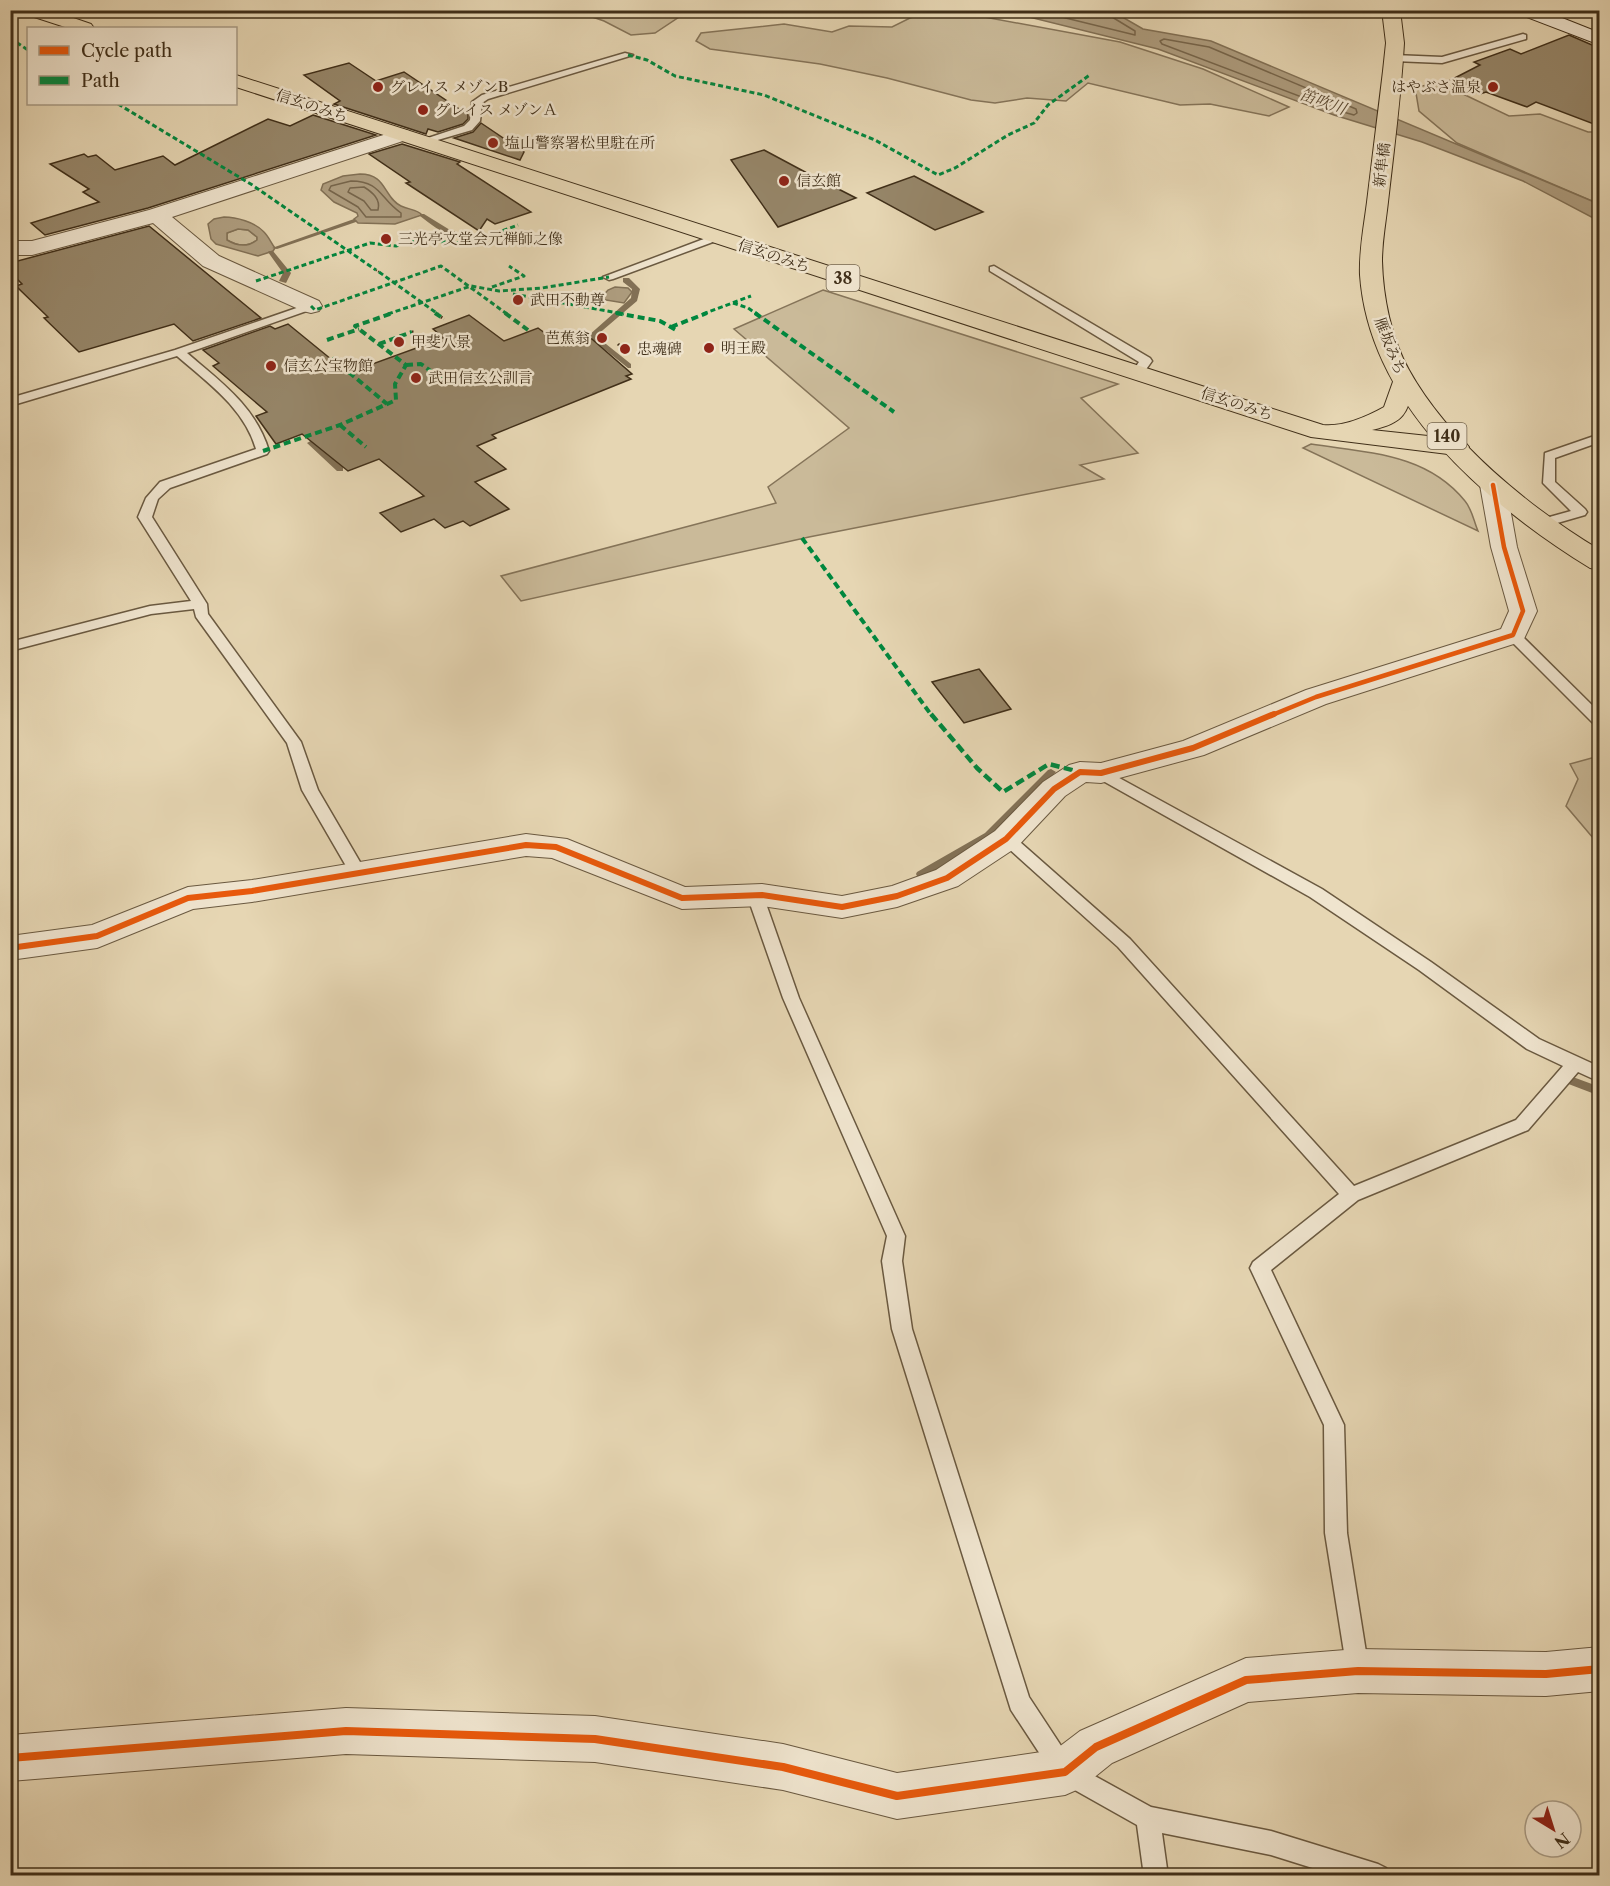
<svg xmlns="http://www.w3.org/2000/svg" width="1610" height="1886" font-family="'Libre Caslon Text','Noto Serif JP',serif">
<style>
.green{fill:#caba99;stroke:#857459;stroke-width:1.5}
.water{fill:#ae9d7f;stroke:#827156;stroke-width:1.5;fill-rule:evenodd}
.lines{fill:none;stroke-linecap:round;stroke-linejoin:round}
.shore{stroke:#77664c;stroke-width:1.5}
.stream{fill:#827156;fill-rule:evenodd}
.building{fill:#968669;stroke:#402f19;stroke-width:1.5}
.lane-casing{stroke:#6a5940;stroke-width:3}
.street-casing{stroke:#6a5940;stroke-width:2}
.secondary-casing{stroke:#402f19;stroke-width:2}
.primary-casing{stroke:#402f19;stroke-width:2}
.highway-casing{stroke:#402f19;stroke-width:2}
.path-far1{stroke:#402f19;stroke-width:2;stroke-dasharray:1 1.5;stroke-linecap:butt}
.path{stroke:#402f19;stroke-width:3;stroke-dasharray:1.5 2;stroke-linecap:butt}
.lane{fill:#efe4ce;fill-rule:evenodd}
.street{fill:#efe4ce;fill-rule:evenodd}
.secondary{fill:#efe4ce;fill-rule:evenodd}
.primary{fill:#e6d6b3;fill-rule:evenodd}
.highway{fill:#e6d6b3;fill-rule:evenodd}
.quiet-far2{stroke:#00873e;stroke-width:3;stroke-dasharray:5 3;stroke-linecap:butt}
.quiet-far1{stroke:#00873e;stroke-width:4;stroke-dasharray:7 4;stroke-linecap:butt}
.quiet{stroke:#00873e;stroke-width:4.5;stroke-dasharray:9 4.5;stroke-linecap:butt}
.cycleway-far2-casing{stroke:#efe4ce;stroke-width:8}
.cycleway-far1-casing{stroke:#efe4ce;stroke-width:10}
.cycleway-casing{stroke:#efe4ce;stroke-width:11}
.cycleway-far2{stroke:#e8590c;stroke-width:4.5}
.cycleway-far1{stroke:#e8590c;stroke-width:6}
.cycleway{stroke:#e8590c;stroke-width:8}
.poi-dot{fill:#8f2418;stroke:#efe4ce;stroke-width:2}
.labels{text-anchor:middle;stroke-width:5;stroke-linejoin:round;paint-order:stroke}
.far-poi-label{font-size:15px;fill:#402f19;stroke:#efe4ce;text-anchor:start}
.far-street-label{font-size:15px;fill:#402f19;stroke:#efe4ce}
.far-water-label{font-size:16px;font-style:italic;fill:#5c4a32;stroke:#efe4ce}
.shield{fill:#efe4ce;stroke:#74654f;stroke-width:1.5}
.shield-label{font-size:16px;font-weight:bold;fill:#402f19}
</style>
<rect width="100%" height="100%" fill="#e6d6b3"/>
<filter id="stains"><feTurbulence type="fractalNoise" baseFrequency=".00333" numOctaves="4"/><feColorMatrix values="0 0 0 0 .2 0 0 0 0 .09 0 0 0 0 .02 0 0 0 .5 -.17"/></filter>
<radialGradient id="worn" r=".72"><stop offset=".6" stop-color="#630" stop-opacity="0"/><stop offset="1" stop-color="#630" stop-opacity=".3"/></radialGradient>
<g class="green">
<path d="M937 10 952 11 1120 42 1203 69 1289 107 1269 116 1210 104 1180 105 1088 83 1066 101 1027 98 995 103 971 100 887 78 820 64 710 49 696 41 701 33 784 24 832 32 849 26 892 27 910 18Z"/>
<path d="M575 11 688 10V11L655 33 631 35 604 21Z"/>
<path d="M1440 83 1509 116 1540 114 1588 132H1599V204L1457 143 1419 111 1415 87Z"/>
<path d="M238 229 248 230 257 237V240C248 247 237 246 227 240V233Z"/>
<path d="M823 290 1118 384 1081 398 1138 453 1080 465 1104 479 809 537 521 601 501 576 776 503 768 487 849 428 734 329Z"/>
<path d="M1311 444C1368 453 1426 453 1465 501 1472 509 1474 522 1478 531L1303 448Z"/>
<path d="M1599 756H1600L1599 845 1566 806 1578 779 1570 764Z"/>
</g>
<g class="water">
<path d="M1005 11H1112L1143 29 1211 41 1599 204V221L1523 181 1422 142 1334 115 1158 49Z"/>
<path d="M360 174C387 174 383 197 401 206 409 210 417 209 422 215L395 224 358 223 354 219 358 216 357 213 334 202 321 190 323 184 343 176Z"/>
<path d="M224 217C236 217 255 222 264 232 269 237 271 243 275 248L273 251 258 256 216 244 211 239 208 224 214 219ZM238 229 248 230 257 237V240C248 247 237 246 227 240V233Z"/>
<path d="M615 287 628 288 632 292 624 303 600 299 608 290Z"/>
</g>
<g class="lines">
<g class="shore">
<path d="M1033 10 1135 35V31L1112 17 1110 10"/>
<path d="M1164 39 1209 47 1356 109 1357 113 1354 115 1336 110 1162 44 1160 41Z"/>
<path d="M351 181C381 181 380 199 401 213V217H366L358 207 329 190 331 186Z"/>
<path d="M364 187C372 192 381 199 378 210H371L364 201 348 192 350 188Z"/>
</g>
<g class="stream">
<path d="M420 214H424L450 230 460 233C447 239 431 224 420 216Z"/>
<path d="M354 219 357 221 356 222 277 249 272 248Z"/>
<path d="M269 251H273L291 273 286 283 279 281 283 273 268 252Z"/>
<path d="M623 278H629L640 289 637 301 596 336 631 364V368H628L588 336 631 298 632 289 623 282Z"/>
<path d="M321 435H324L328 437 316 444 343 467V471H337L307 443Z"/>
<path d="M1051 769 1056 772 1054 774 993 837 925 876H917L916 874 917 872 985 833 1048 770Z"/>
<path d="M1562 1073 1600 1087V1096L1558 1080 1556 1077 1558 1074Z"/>
</g>
</g>
<g class="building">
<path d="M1569 35 1599 48V126L1536 102 1527 107 1486 92 1480 94 1447 82 1480 65 1474 62 1510 49 1521 54Z"/>
<path d="M349 63 376 81 404 72 468 115V119L463 124 438 132 428 129 426 134 334 104 340 101 304 75Z"/>
<path d="M313 115 376 135 148 208 45 235 31 223 99 202 83 192 89 189 50 164 84 154 88 157 96 155 115 170 163 156 175 165 268 119 290 126Z"/>
<path d="M481 123 524 152 520 160 454 138 473 132Z"/>
<path d="M402 144 460 162 457 164 531 212 495 224 487 219 479 231 406 183 410 182 369 154Z"/>
<path d="M764 150 807 173 856 198 778 227 731 160Z"/>
<path d="M914 176 983 212 935 230 867 193Z"/>
<path d="M149 226 261 318 193 341 174 324 79 352 44 318 48 317 16 286 22 284 10 272V263Z"/>
<path d="M469 315 504 341 538 328 557 342 585 333 632 374 626 376 631 379 492 435 496 438 477 446 506 469 475 482 509 509 470 526 463 521 445 528 434 519 401 532 380 513 424 496 379 459 348 471 302 434 276 444 256 416 267 412 213 366 219 363 203 350 270 326 275 329 288 324 348 373 444 338 433 329Z"/>
<path d="M979 669 1011 709 964 723 932 682Z"/>
</g>
<g class="lines">
<defs>
<g id="lane">
<path d="M76 10H95L53 21 48 18Z"/>
<path d="M1523 34 1526 35V39L1442 63 1394 61 1389 58 1394 55 1442 57Z"/>
<path d="M625 53 633 55 488 99 482 103 480 121 472 130 424 144 419 141 464 126 470 120 472 102 482 95Z"/>
<path d="M717 234 721 235V239L613 279 609 280 603 277Z"/>
<path d="M994 266 1150 358 1152 361 1142 375H1134L1132 372 1139 362 990 271V267Z"/>
<path d="M311 303 315 304V308L187 353C221 382 256 407 269 451L267 454 170 488 158 499 152 517 207 604 208 614 301 742 318 790 367 874 365 878H353L302 790 287 743 196 617 194 609 151 614 10 651V642L150 606 191 601 138 517 146 498 160 482 256 449C244 408 208 383 177 356L10 406V398L175 350Z"/>
<path d="M1600 434V442L1555 458V482L1585 509 1587 512 1585 515 1540 528 1535 527 1533 524 1535 521 1571 511 1543 483 1545 453Z"/>
<path d="M1513 631 1518 632 1600 713V727L1595 725 1508 638 1506 635Z"/>
<path d="M1101 768 1322 889 1431 962 1539 1039 1600 1067V1082L1578 1072 1528 1130 1358 1200 1271 1270 1344 1425 1347 1533 1369 1671 1366 1679 1358 1682 1350 1679 1347 1671 1325 1533 1324 1425 1250 1268 1253 1262 1339 1194 1118 947 998 839 1000 835H1012L1130 939 1354 1186 1516 1120 1563 1066 1527 1049 1419 970 1310 897 1096 777 1093 773 1096 769Z"/>
<path d="M755 889 761 891 763 895 799 998 905 1236 902 1261 912 1329 1029 1697 1073 1764 1151 1807 1271 1831 1378 1864 1386 1868 1390 1876H1338L1271 1855 1162 1833 1168 1876H1144L1137 1825 1057 1780 1011 1710 892 1329 882 1261 887 1236 783 998 747 895 749 891Z"/>
</g>
<g id="street">
<path d="M402 129 409 131 412 135 409 139 172 217 219 256 319 301 322 306 319 311 311 313 303 311 203 266 153 223 32 255H10V241H32L149 210Z"/>
<path d="M1493 477 1502 480 1506 485 1517 547 1537 611 1523 641 1326 704 1204 755 1101 783 1086 782 1065 796 1017 847 958 886 897 907 842 918 762 906 682 909 552 858 526 856 252 902 193 909 97 948 10 960V936L92 925 188 887 252 880 526 834 567 839 685 887 762 884 842 896 892 886 936 870 995 831 1043 782 1069 765 1080 762 1101 763 1183 741 1306 690 1501 629 1509 611 1491 547 1480 485 1484 480Z"/>
<path d="M1600 1647V1691L1546 1696 1358 1693 1248 1702 1112 1763 1081 1788 1065 1795 897 1819 783 1790 595 1762 346 1754 10 1781V1735L346 1708 595 1716 783 1744 897 1773 1055 1750 1080 1731 1246 1658 1358 1649 1546 1652Z"/>
</g>
<path id="secondary" d="M1516 10H1542L1600 33V45L1519 14Z"/>
<g id="primary">
<path d="M22 10H50L91 24 94 28H68L25 14Z"/>
<path d="M236 75 1323 425C1343 427 1366 417 1384 407L1395 376 1403 374 1411 376 1415 381C1407 412 1407 422 1372 430L1456 439 1465 442 1469 447 1465 452 1456 455 1311 437 236 87Z"/>
</g>
<path id="highway" d="M1382 10H1400L1404 43C1401 96 1394 149 1388 202 1386 221 1382 241 1382 261 1383 297 1391 338 1409 370 1448 441 1531 509 1600 550V570L1590 568C1487 504 1369 405 1360 275 1359 250 1364 226 1367 202 1372 158 1378 115 1383 71L1386 43Z"/>
</defs>
<use href="#lane" class="lane-casing"/>
<use href="#street" class="street-casing"/>
<use href="#secondary" class="secondary-casing"/>
<use href="#primary" class="primary-casing"/>
<use href="#highway" class="highway-casing"/>
<path class="path-far1" d="M376 270 379 272"/>
<g class="path">
<path d="M441 317 444 319"/>
<path d="M412 332H415"/>
<path d="M618 344 620 346"/>
</g>
<use href="#lane" class="lane"/>
<use href="#street" class="street"/>
<use href="#secondary" class="secondary"/>
<use href="#primary" class="primary"/>
<use href="#highway" class="highway"/>
<g class="quiet-far2">
<path d="M10 38 28 50"/>
<path d="M628 55 647 60 675 76 764 95 875 140 938 175 955 168 1008 135 1034 123 1048 105 1091 74"/>
<path d="M118 104 254 186"/>
<path d="M255 187 376 270"/>
<path d="M379 272 438 314"/>
<path d="M256 281 370 243 396 246 417 240 459 243 475 241 518 225"/>
<path d="M492 287 524 276 509 266"/>
<path d="M513 294 624 314"/>
<path d="M733 303 748 308 757 314"/>
<path d="M311 306 315 310 441 266 507 314"/>
<path d="M388 314 471 286 499 291 542 288 609 277"/>
<path d="M703 314 751 296"/>
</g>
<g class="quiet-far1">
<path d="M435 313 441 317"/>
<path d="M505 313 528 330"/>
<path d="M616 313 660 321 676 330"/>
<path d="M755 313 894 412"/>
<path d="M671 327 707 313"/>
<path d="M327 340 359 329"/>
<path d="M379 344 412 332"/>
<path d="M332 358 387 404"/>
<path d="M406 365 421 364 446 382"/>
<path d="M340 425 366 447"/>
<path d="M263 451 340 425 396 400 395 384 406 365 355 326 393 313"/>
<path d="M802 538 932 716"/>
</g>
<path class="quiet" d="M931 714 977 768 1003 792 1049 764 1080 772"/>
<defs>
<path id="cycleway-far2" d="M1270 716 1316 697 1513 635 1523 611 1504 547 1493 485"/>
<path id="cycleway-far1" d="M10 948 97 936 188 898 252 891 526 845 556 847 682 898 762 895 842 907 897 896 947 878 1006 839 1054 789 1080 772 1101 773 1193 748 1274 714"/>
<path id="cycleway" d="M10 1758 346 1731 595 1739 783 1767 897 1796 1065 1772 1096 1747 1246 1680 1358 1671 1546 1674 1600 1669"/>
</defs>
<use href="#cycleway-far2" class="cycleway-far2-casing"/>
<use href="#cycleway-far1" class="cycleway-far1-casing"/>
<use href="#cycleway" class="cycleway-casing"/>
<use href="#cycleway-far2" class="cycleway-far2"/>
<use href="#cycleway-far1" class="cycleway-far1"/>
<use href="#cycleway" class="cycleway"/>
</g>
<g class="poi-dot">
<circle cx="378" cy="87" r="6"/>
<circle cx="1493" cy="87" r="6"/>
<circle cx="423" cy="110" r="6"/>
<circle cx="493" cy="143" r="6"/>
<circle cx="784" cy="181" r="6"/>
<circle cx="386" cy="239" r="6"/>
<circle cx="518" cy="300" r="6"/>
<circle cx="602" cy="338" r="6"/>
<circle cx="399" cy="342" r="6"/>
<circle cx="709" cy="348" r="6"/>
<circle cx="625" cy="349" r="6"/>
<circle cx="271" cy="366" r="6"/>
<circle cx="416" cy="378" r="6"/>
</g>
<g class="labels">
<g class="far-poi-label">
<text x="390" y="92">グレイス メゾンB</text>
<text x="1481" y="92" text-anchor="end">はやぶさ温泉</text>
<text x="435" y="115">グレイス メゾンＡ</text>
<text x="505" y="148">塩山警察署松里駐在所</text>
<text x="796" y="186">信玄館</text>
<text x="398" y="244">三光亭文堂会元禅師之像</text>
<text x="530" y="305">武田不動尊</text>
<text x="590" y="343" text-anchor="end">芭蕉翁</text>
<text x="411" y="347">甲斐八景</text>
<text x="721" y="353">明王殿</text>
<text x="637" y="354">忠魂碑</text>
<text x="283" y="371">信玄公宝物館</text>
<text x="428" y="383">武田信玄公訓言</text>
</g>
<g class="far-street-label">
<text transform="translate(312 106) rotate(18)" y="5">信玄のみち</text>
<text transform="translate(1382 165) rotate(-83)" y="5">新隼橋</text>
<text transform="translate(774 256) rotate(18)" y="5">信玄のみち</text>
<text transform="translate(1390 346) rotate(69)" y="5">雁坂みち</text>
<text transform="translate(1237 404) rotate(18)" y="5">信玄のみち</text>
</g>
<g class="far-water-label">
<text transform="translate(1323 101) rotate(20)" y="6">笛吹川</text>
</g>
<g class="shield">
<rect x="826.5" y="265" width="33" height="26" rx="4.5"/>
<rect x="1427.5" y="423" width="39" height="26" rx="4.5"/>
</g>
<g class="shield-label">
<text x="843" y="284">38</text>
<text x="1447" y="442">140</text>
</g>
</g>
<rect width="1610" height="1886" fill="none" stroke="#e6d6b3" stroke-width="36"/>
<rect x="12" y="12" width="1586" height="1862" fill="none" stroke="#402f19" stroke-width="3"/>
<rect x="18" y="18" width="1574" height="1850" fill="none" stroke="#402f19" stroke-width="1.5"/>
<rect x="27" y="27" width="210" height="78" fill="#efe4ce" stroke="#a99c86" stroke-width="1.5"/>
<rect x="39" y="46" width="30" height="9" fill="#e8590c" stroke="#a99c86" stroke-width="1.5"/>
<text x="81" y="57" font-size="18" fill="#402f19">Cycle path</text>
<rect x="39" y="76" width="30" height="9" fill="#00873e" stroke="#a99c86" stroke-width="1.5"/>
<text x="81" y="87" font-size="18" fill="#402f19">Path</text>
<g transform="translate(1553 1829) rotate(142)"><circle r="28" fill="#efe4ce" stroke="#a99c86" stroke-width="1.5"/>
<path d="M0-4.5L10 22L0 15L-10 22Z" fill="#8f2418"/>
<text y="-9" font-size="16" font-weight="bold" text-anchor="middle" fill="#402f19">N</text>
</g>
<rect width="100%" height="100%" filter="url(#stains)"/>
<rect width="100%" height="100%" fill="url(#worn)"/>
</svg>
